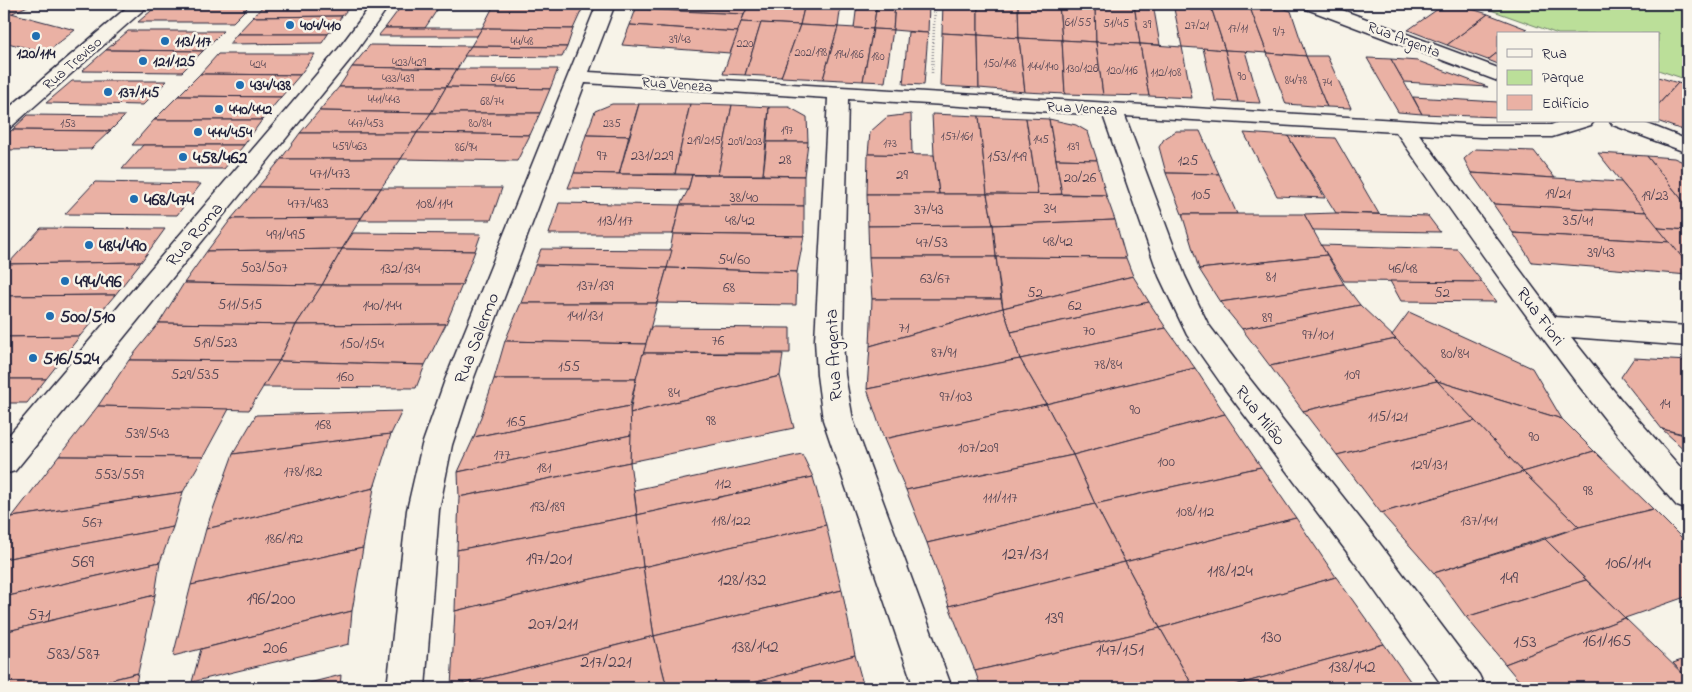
<svg xmlns="http://www.w3.org/2000/svg" width="1692" height="692" font-family="'Indie Flower',sans-serif">
<style>
.green{fill:#bbdf99;stroke:#6e806a}
.building{fill:#eab1a4;stroke:#22223b}
.lines{fill:none;stroke-linecap:round;stroke-linejoin:round}
.minor-casing{stroke:#22223b;stroke-width:3}
.path{stroke:#22223b;stroke-width:2.5;stroke-dasharray:0.5 2.5;stroke-linecap:butt}
.minor{fill:#f7f3e8;fill-rule:evenodd}
.poi-dot{fill:#1f6fb2;stroke:#f7f3e8;stroke-width:2}
.labels{text-anchor:middle;stroke-width:5;stroke-linejoin:round;paint-order:stroke}
.far-number-label{font-size:12px;fill:#544655}
.far-poi-label{font-size:15px;font-weight:bold;fill:#22223b;stroke:#f7f3e8;text-anchor:start}
.far-street-label{font-size:15px;fill:#22223b;stroke:#f7f3e8}
.number-label{font-size:15px;fill:#544655}
.poi-label{font-size:18px;font-weight:bold;fill:#22223b;stroke:#f7f3e8;text-anchor:start}
.street-label{font-size:18px;fill:#22223b;stroke:#f7f3e8}
.near-number-label{font-size:18px;fill:#544655}
</style>
<rect width="100%" height="100%" fill="#f7f3e8"/>
<filter id="ink" filterUnits="userSpaceOnUse"><feTurbulence type="fractalNoise" baseFrequency=".02" numOctaves="2"/><feDisplacementMap in="SourceGraphic" scale="10" xChannelSelector="R" yChannelSelector="G"/><feConvolveMatrix kernelMatrix="1 2 1 2 8 2 1 2 1" color-interpolation-filters="sRGB"/></filter>
<g filter="url(#ink)">
<path class="green" d="M1474 4H1688V80L1658 70V34H1558Z"/>
<g class="building">
<path d="M4 4H32L4 17Z"/>
<path d="M159 4H251L158 5Z"/>
<path d="M265 4H352L342 16 253 17Z"/>
<path d="M403 4H441L425 28H385Z"/>
<path d="M638 4H694L748 6 744 14 636 9Z"/>
<path d="M749 4H805L800 25 741 22Z"/>
<path d="M805 4H841L838 27 800 25Z"/>
<path d="M857 4H877L873 29 854 28Z"/>
<path d="M877 4H895L893 30 873 29Z"/>
<path d="M895 4H929L928 33 893 30Z"/>
<path d="M943 4H978V35L942 33Z"/>
<path d="M978 4H1018L1019 38 978 35Z"/>
<path d="M1018 4H1059L1062 40 1019 38Z"/>
<path d="M1059 4H1095L1096 42 1062 40Z"/>
<path d="M1095 4H1134L1140 44 1096 42Z"/>
<path d="M1134 4H1153L1160 45 1140 44Z"/>
<path d="M1173 4H1210L1225 50 1182 47Z"/>
<path d="M1210 4 1249 5 1267 53 1225 50Z"/>
<path d="M1339 4H1363L1354 9Z"/>
<path d="M1445 4H1455L1488 14 1447 45 1408 30Z"/>
<path d="M158 5H250L233 22H138Z"/>
<path d="M494 5H584L573 29 482 28Z"/>
<path d="M1249 5 1279 7 1291 11 1306 56 1267 53Z"/>
<path d="M636 9 744 14 738 32 630 25Z"/>
<path d="M11 13 75 30 46 53 4 42V17Z"/>
<path d="M1488 14 1527 29 1521 34H1498V52L1488 60 1447 45Z"/>
<path d="M342 16 328 34H237L253 17Z"/>
<path d="M741 22 761 23 745 75 723 74Z"/>
<path d="M761 23 800 25 781 77 745 75Z"/>
<path d="M630 25 738 32 730 53 622 45Z"/>
<path d="M800 25 838 27 823 79 781 77Z"/>
<path d="M838 27 873 29 863 81 823 79Z"/>
<path d="M385 28H482L477 36H378Z"/>
<path d="M482 28 573 29 567 47 471 46Z"/>
<path d="M873 29 893 30 885 82 863 81Z"/>
<path d="M128 31H223L203 51 106 50Z"/>
<path d="M908 32 928 33 924 85 903 84Z"/>
<path d="M942 33 978 35 979 88 940 86Z"/>
<path d="M237 34H328L322 43 229 44Z"/>
<path d="M978 35 1019 38 1025 92 979 88Z"/>
<path d="M1019 38 1062 40 1065 94 1025 92Z"/>
<path d="M1062 40 1096 42 1103 95 1065 94Z"/>
<path d="M1096 42 1140 44 1149 96 1103 95Z"/>
<path d="M1140 44 1182 47 1192 98 1149 96Z"/>
<path d="M370 45 471 46 457 69 352 67Z"/>
<path d="M471 46 567 47 562 57 464 56Z"/>
<path d="M1203 48 1225 50 1238 102 1215 101Z"/>
<path d="M106 50 203 51 182 72 82 71Z"/>
<path d="M1225 50 1245 51 1260 103 1238 102Z"/>
<path d="M1498 52V64L1488 60Z"/>
<path d="M1267 53 1306 56 1327 107 1286 104Z"/>
<path d="M218 54H315L300 75 200 74Z"/>
<path d="M1306 56H1327L1351 108 1327 107Z"/>
<path d="M1367 58 1391 59 1422 114 1398 112Z"/>
<path d="M1391 59 1418 61 1488 87 1404 82Z"/>
<path d="M352 67 457 69 446 87H339Z"/>
<path d="M457 69H558L550 89 446 87Z"/>
<path d="M200 74 300 75 281 97 178 96Z"/>
<path d="M1658 77 1678 83 1658 105Z"/>
<path d="M72 81H167L143 105 46 103Z"/>
<path d="M1678 83 1688 86V132L1657 121H1658V105Z"/>
<path d="M339 87H446L431 113 319 111Z"/>
<path d="M446 87 550 89 540 113H431Z"/>
<path d="M178 96 281 97 262 120H154Z"/>
<path d="M1413 97 1498 102V117L1422 114Z"/>
<path d="M612 104H639L629 136 586 135 595 111Z"/>
<path d="M639 104H690L675 174H619Z"/>
<path d="M690 104 732 105 718 175 675 174Z"/>
<path d="M732 105 769 107 763 175H718Z"/>
<path d="M769 107H789L807 117 808 142H767Z"/>
<path d="M319 111 431 113 417 133H300Z"/>
<path d="M431 113H540L530 135 417 133Z"/>
<path d="M911 114 912 155 868 154 870 132 887 117Z"/>
<path d="M932 114 979 116 987 194H939L934 155Z"/>
<path d="M28 115 125 116 110 131 12 130Z"/>
<path d="M979 116 1026 118 1038 195 987 194Z"/>
<path d="M1026 118 1049 119 1062 194 1038 195Z"/>
<path d="M1049 119 1076 125 1088 132 1097 160 1056 159Z"/>
<path d="M154 120H262L244 145H132Z"/>
<path d="M12 130 110 131 91 149 4 150V138Z"/>
<path d="M1176 131H1200L1219 174 1166 173 1159 147 1164 139Z"/>
<path d="M300 133H417L401 159H281Z"/>
<path d="M417 133 530 135 517 161 401 159Z"/>
<path d="M1244 133 1288 136 1325 198 1277 196Z"/>
<path d="M586 135 629 136 619 174 574 173Z"/>
<path d="M1288 136 1335 138 1379 214 1336 213Z"/>
<path d="M767 142H808L804 176 763 175Z"/>
<path d="M143 145H244L224 169H122Z"/>
<path d="M1475 149 1534 151 1555 178 1471 173 1464 159Z"/>
<path d="M1598 153 1647 156 1688 207V230L1658 228Z"/>
<path d="M868 154 934 155 939 194H867Z"/>
<path d="M1647 156 1674 158 1688 164V207Z"/>
<path d="M281 159H401L381 188 258 187Z"/>
<path d="M1056 159 1097 160 1106 195 1062 194Z"/>
<path d="M574 173 619 174 692 175 688 190 568 188Z"/>
<path d="M1166 173 1219 174 1237 214H1182Z"/>
<path d="M1471 173 1621 182 1646 212 1493 204Z"/>
<path d="M692 175 804 176V206L680 205 688 190Z"/>
<path d="M95 182 201 184 177 215 65 214Z"/>
<path d="M258 187 381 188 361 218 231 219Z"/>
<path d="M381 188H502L491 220H360Z"/>
<path d="M867 194H987L993 225 868 226Z"/>
<path d="M987 194 1106 195 1115 220 993 225Z"/>
<path d="M559 203 680 205 673 234H549Z"/>
<path d="M1493 204 1646 212 1670 242 1513 233Z"/>
<path d="M680 205 804 206V236L673 234Z"/>
<path d="M1336 213 1428 216 1440 232 1313 230 1304 214Z"/>
<path d="M1182 214H1304L1327 255 1199 269Z"/>
<path d="M361 218 342 249 207 251 231 219Z"/>
<path d="M1115 220 1126 258 996 257 993 225Z"/>
<path d="M993 225 996 257H869L868 226Z"/>
<path d="M41 228 165 229 141 262 8 264Z"/>
<path d="M1658 228 1688 230V265Z"/>
<path d="M353 233 481 234 475 251 342 249Z"/>
<path d="M1513 233 1670 242 1688 265V275L1532 262Z"/>
<path d="M673 234 804 236 797 272 667 268Z"/>
<path d="M1321 245 1457 249 1482 282 1344 281Z"/>
<path d="M342 249 475 251 462 285H322Z"/>
<path d="M342 249 322 285 184 283 207 251Z"/>
<path d="M541 249 672 250 667 268 535 265Z"/>
<path d="M1327 255 1344 284 1220 302 1199 269Z"/>
<path d="M869 257H996L1001 299H872Z"/>
<path d="M996 257 1126 258 1133 276 1003 308Z"/>
<path d="M141 262 115 295 4 296V268L8 264Z"/>
<path d="M535 265 667 268 657 303H521Z"/>
<path d="M667 268 797 272 796 305 657 303Z"/>
<path d="M1133 276 1149 302 1011 332 1003 308Z"/>
<path d="M1390 281 1482 282 1496 302 1401 301Z"/>
<path d="M184 283 322 285 296 325 159 323Z"/>
<path d="M1344 284 1360 305 1242 329 1220 302Z"/>
<path d="M322 285H462L446 324 296 325Z"/>
<path d="M115 295 80 336 4 337V296Z"/>
<path d="M872 299H1001L1003 308 870 346Z"/>
<path d="M1149 302 1166 328 1020 359 1011 332Z"/>
<path d="M521 303H657L646 344 505 341Z"/>
<path d="M1360 305 1396 339 1270 366 1242 329Z"/>
<path d="M1003 308 1020 359 867 389 870 346Z"/>
<path d="M1409 312 1532 368 1562 419 1437 381 1392 335Z"/>
<path d="M159 323 296 325 279 361 129 360Z"/>
<path d="M446 324 425 365 279 361 296 325Z"/>
<path d="M651 327 790 328V353H643Z"/>
<path d="M1166 328 1195 368 1046 404 1020 359Z"/>
<path d="M80 336 46 379H4V337Z"/>
<path d="M1396 339 1437 381 1303 411 1270 366Z"/>
<path d="M505 341 646 344 636 379H494Z"/>
<path d="M643 353 783 354 780 376 630 413 636 379Z"/>
<path d="M1634 358 1688 361V435L1662 429 1621 377Z"/>
<path d="M1020 359 1046 404 884 439 867 389Z"/>
<path d="M129 360 279 361 249 410 98 406Z"/>
<path d="M279 361 425 365 416 388 263 387Z"/>
<path d="M1195 368 1225 414 1073 455 1046 404Z"/>
<path d="M780 376 794 428 630 462V413Z"/>
<path d="M4 379H46L27 403H4Z"/>
<path d="M494 379H636L630 406 474 437Z"/>
<path d="M1437 381 1562 419 1594 451 1523 472Z"/>
<path d="M1437 381 1475 421 1337 455 1303 411Z"/>
<path d="M1046 404 1073 455 906 490 884 439Z"/>
<path d="M98 406 229 409 203 457 59 456Z"/>
<path d="M630 406 631 435 458 472 474 437Z"/>
<path d="M402 411 391 434 233 454 256 415Z"/>
<path d="M1225 414 1261 467 1095 504 1073 455Z"/>
<path d="M1475 421 1523 472 1381 513 1337 455Z"/>
<path d="M1662 429 1688 436V453Z"/>
<path d="M391 434 374 488 206 529 233 454Z"/>
<path d="M631 435 630 462 459 497 458 472Z"/>
<path d="M1594 451 1653 509 1579 527 1523 472Z"/>
<path d="M802 454 813 477 637 515 634 490Z"/>
<path d="M1073 455 1095 504 927 543 906 490Z"/>
<path d="M59 456 203 457 183 492 12 517Z"/>
<path d="M630 462 637 515 457 550 459 497Z"/>
<path d="M1261 467 1296 518 1125 562 1095 504Z"/>
<path d="M1523 472 1579 527 1434 573 1381 513Z"/>
<path d="M813 477 826 525 643 567 637 515Z"/>
<path d="M374 488 363 548 191 585 206 529Z"/>
<path d="M183 492 173 527 4 559V530L12 517Z"/>
<path d="M1095 504 1125 562 949 606 927 543Z"/>
<path d="M1653 509 1688 544V596L1625 618 1545 539 1579 527Z"/>
<path d="M637 515 643 567 455 611 457 550Z"/>
<path d="M1296 518 1336 577 1160 628 1125 562Z"/>
<path d="M826 525 842 590 654 636 643 567Z"/>
<path d="M173 527 160 562 4 597V559Z"/>
<path d="M1545 539 1586 580 1466 617 1434 573Z"/>
<path d="M363 548 352 611 173 656 191 585Z"/>
<path d="M160 562 155 595 4 632V597Z"/>
<path d="M1125 562 1160 628 975 671 949 606Z"/>
<path d="M643 567 654 636 451 687 455 611Z"/>
<path d="M1336 577 1384 644 1225 688H1194L1160 628Z"/>
<path d="M1586 580 1625 618 1505 664 1466 617Z"/>
<path d="M842 590 855 655 735 688H667L654 636Z"/>
<path d="M155 595 138 673 78 688H4V632Z"/>
<path d="M352 611 349 644 192 682 201 649Z"/>
<path d="M1625 618 1688 679V688H1525L1505 664Z"/>
<path d="M1160 628 1194 688H981L975 671Z"/>
<path d="M654 636 667 688H451V687Z"/>
<path d="M1384 644 1415 688H1225Z"/>
<path d="M855 655 864 688H735Z"/>
<path d="M1688 658V679L1673 663Z"/>
<path d="M138 673 135 688H78Z"/>
<path d="M341 675 340 688H289Z"/>
</g>
<g class="lines">
<defs>
<g id="minor">
<path d="M131 4H150L11 127 4 129V112Z"/>
<path d="M372 4H390L353 56 15 471 4 474V441L339 48Z"/>
<path d="M597 4H615L589 72 1481 125H1551L1561 121H1594L1591 125 1552 137H1481L1419 134 1555 317 1688 326V346L1571 337 1622 401 1688 476V510L1677 506C1574 388 1486 260 1396 132L1125 116 1185 276 1208 324 1245 373 1377 540 1479 675 1485 688H1444L1353 560 1225 389 1187 335 1159 276 1103 115 848 99 843 340 845 375 853 420 952 688H914L823 420 817 375 815 340 828 98 585 83 473 380 452 445 439 510 425 688H387L407 510 422 445 445 380Z"/>
<path d="M1301 4H1326L1498 68V81L1304 8Z"/>
<path d="M1610 121H1640L1688 140V153L1613 125Z"/>
</g>
</defs>
<use href="#minor" class="minor-casing"/>
<path class="path" d="M932 73 935 4"/>
<use href="#minor" class="minor"/>
</g>
</g>
<g class="poi-dot">
<circle cx="290" cy="25" r="5"/>
<circle cx="36" cy="36" r="5"/>
<circle cx="165" cy="41" r="5"/>
<circle cx="143" cy="61" r="5"/>
<circle cx="240" cy="85" r="5"/>
<circle cx="108" cy="92" r="5"/>
<circle cx="219" cy="109" r="5"/>
<circle cx="198" cy="132" r="5"/>
<circle cx="183" cy="157" r="5"/>
<circle cx="134" cy="199" r="5"/>
<circle cx="89" cy="245" r="5"/>
<circle cx="65" cy="281" r="5"/>
<circle cx="50" cy="316" r="5"/>
<circle cx="33" cy="358" r="5"/>
</g>
<g class="labels">
<g class="far-number-label">
<text x="1078" y="26">61/55</text>
<text x="1116" y="27">51/45</text>
<text x="1147" y="28">39</text>
<text x="1197" y="29">27/21</text>
<text x="1238" y="32">17/11</text>
<text x="1279" y="36">9/7</text>
<text x="680" y="43">39/43</text>
<text x="522" y="45">44/48</text>
<text x="745" y="47">220</text>
<text x="811" y="56">202/198</text>
<text x="849" y="58">194/186</text>
<text x="878" y="60">180</text>
<text x="409" y="66">423/429</text>
<text x="1000" y="67">150/148</text>
<text x="258" y="68">424</text>
<text x="1043" y="70">144/140</text>
<text x="1082" y="72">130/126</text>
<text x="1122" y="74">120/116</text>
<text x="1166" y="76">112/108</text>
<text x="1242" y="80">90</text>
<text x="398" y="82">433/439</text>
<text x="503" y="82">64/66</text>
<text x="1296" y="84">84/78</text>
<text x="1327" y="86">74</text>
<text x="384" y="103">441/443</text>
<text x="492" y="105">68/74</text>
<text x="68" y="127">153</text>
<text x="366" y="127">447/453</text>
<text x="480" y="127">80/84</text>
<text x="612" y="127">235</text>
<text x="787" y="134">197</text>
<text x="957" y="140">157/161</text>
<text x="1041" y="143">145</text>
<text x="704" y="144">219/215</text>
<text x="745" y="145">209/203</text>
<text x="890" y="147">173</text>
<text x="350" y="150">459/463</text>
<text x="1073" y="150">139</text>
<text x="466" y="151">86/94</text>
</g>
<g class="far-poi-label">
<text x="300" y="30">404/410</text>
<text x="175" y="46">113/117</text>
<text x="36" y="58" text-anchor="middle">120/114</text>
<text x="153" y="66">121/125</text>
<text x="250" y="90">434/438</text>
<text x="118" y="97">137/145</text>
<text x="229" y="114">440/442</text>
<text x="208" y="137">444/454</text>
</g>
<g class="far-street-label">
<text transform="translate(1404 39) rotate(21)" y="5">Rua Argenta</text>
<text transform="translate(72 63) rotate(-41)" y="5">Rua Treviso</text>
<text transform="translate(677 84) rotate(4)" y="5">Rua Veneza</text>
<text transform="translate(1082 108) rotate(3)" y="5">Rua Veneza</text>
</g>
<g class="number-label">
<text x="602" y="160">97</text>
<text x="652" y="160">231/229</text>
<text x="1007" y="161">153/149</text>
<text x="785" y="164">28</text>
<text x="1188" y="165">125</text>
<text x="330" y="178">471/473</text>
<text x="902" y="179">29</text>
<text x="1080" y="182">20/26</text>
<text x="1558" y="198">19/21</text>
<text x="1201" y="199">105</text>
<text x="1655" y="200">19/23</text>
<text x="744" y="202">38/40</text>
<text x="308" y="208">477/483</text>
<text x="434" y="208">108/114</text>
<text x="1050" y="213">34</text>
<text x="929" y="214">37/43</text>
<text x="615" y="225">113/117</text>
<text x="740" y="225">48/42</text>
<text x="1578" y="225">35/41</text>
<text x="286" y="239">491/495</text>
<text x="1058" y="246">48/42</text>
<text x="932" y="247">47/53</text>
<text x="1601" y="257">39/43</text>
<text x="734" y="264">54/60</text>
<text x="264" y="272">503/507</text>
<text x="400" y="273">132/134</text>
<text x="1403" y="273">46/48</text>
<text x="1271" y="281">81</text>
<text x="935" y="283">63/67</text>
<text x="595" y="290">137/139</text>
<text x="729" y="292">68</text>
<text x="1035" y="297">52</text>
<text x="1442" y="297">52</text>
<text x="240" y="309">511/515</text>
<text x="382" y="310">140/144</text>
<text x="1075" y="310">62</text>
<text x="585" y="320">141/131</text>
<text x="1267" y="322">89</text>
<text x="904" y="332">71</text>
<text x="1089" y="335">70</text>
<text x="1318" y="339">97/101</text>
<text x="718" y="345">76</text>
<text x="215" y="347">519/523</text>
<text x="362" y="348">150/154</text>
<text x="944" y="357">87/91</text>
<text x="1455" y="358">80/84</text>
<text x="1108" y="369">78/84</text>
<text x="569" y="371">155</text>
<text x="195" y="379">529/535</text>
<text x="1352" y="379">109</text>
<text x="345" y="381">160</text>
<text x="674" y="397">84</text>
<text x="956" y="401">97/103</text>
<text x="1665" y="408">14</text>
<text x="1135" y="414">90</text>
<text x="1388" y="421">115/121</text>
<text x="711" y="425">98</text>
<text x="516" y="426">165</text>
<text x="323" y="429">168</text>
<text x="147" y="438">539/543</text>
<text x="1534" y="441">90</text>
<text x="978" y="452">107/209</text>
<text x="502" y="459">177</text>
<text x="1166" y="466">100</text>
<text x="1429" y="469">129/131</text>
<text x="544" y="472">181</text>
<text x="303" y="476">178/182</text>
<text x="119" y="479">553/559</text>
<text x="723" y="488">112</text>
<text x="1588" y="495">98</text>
<text x="1000" y="502">111/117</text>
<text x="547" y="511">193/189</text>
<text x="1195" y="516">108/112</text>
<text x="731" y="525">118/122</text>
<text x="1479" y="525">137/141</text>
<text x="92" y="527">567</text>
<text x="284" y="543">186/192</text>
</g>
<g class="poi-label">
<text x="193" y="163">458/462</text>
<text x="144" y="205">468/474</text>
<text x="99" y="251">484/490</text>
<text x="75" y="287">494/496</text>
<text x="60" y="322">500/510</text>
<text x="43" y="364">516/524</text>
</g>
<g class="street-label">
<text transform="translate(194 234) rotate(-50)" y="6">Rua Roma</text>
<text transform="translate(1541 316) rotate(53)" y="6">Rua Fiori</text>
<text transform="translate(476 338) rotate(-69)" y="6">Rua Salermo</text>
<text transform="translate(833 355) rotate(-93)" y="6">Rua Argenta</text>
<text transform="translate(1261 415) rotate(52)" y="6">Rua Milão</text>
</g>
<g class="near-number-label">
<text x="1025" y="559">127/131</text>
<text x="549" y="564">197/201</text>
<text x="82" y="567">569</text>
<text x="1628" y="568">106/114</text>
<text x="1230" y="576">118/124</text>
<text x="1509" y="583">149</text>
<text x="742" y="585">128/132</text>
<text x="271" y="604">196/200</text>
<text x="39" y="620">571</text>
<text x="1054" y="623">139</text>
<text x="553" y="629">207/211</text>
<text x="1271" y="642">130</text>
<text x="1607" y="646">161/165</text>
<text x="1525" y="647">153</text>
<text x="755" y="652">138/142</text>
<text x="275" y="653">206</text>
<text x="1120" y="655">147/151</text>
<text x="73" y="659">583/587</text>
<text x="606" y="667">217/221</text>
<text x="1352" y="672">138/142</text>
</g>
</g>
<rect width="1692" height="692" fill="none" stroke="#f7f3e8" stroke-width="20"/>
<rect x="10" y="10" width="1672" height="672" fill="none" stroke="#22223b" stroke-width="2" filter="url(#ink)"/>
<rect x="1497" y="32" width="162" height="90" fill="#f7f3e8" stroke="#a29fa3"/>
<rect x="1507" y="49" width="25" height="8" fill="#f7f3e8" stroke="#a29fa3"/>
<text x="1542" y="58" font-size="15" fill="#22223b">Rua</text>
<rect x="1507" y="70" width="25" height="15" fill="#bbdf99" stroke="#a29fa3"/>
<text x="1542" y="82" font-size="15" fill="#22223b">Parque</text>
<rect x="1507" y="95" width="25" height="15" fill="#eab1a4" stroke="#a29fa3"/>
<text x="1542" y="108" font-size="15" fill="#22223b">Edifício</text>
</svg>
